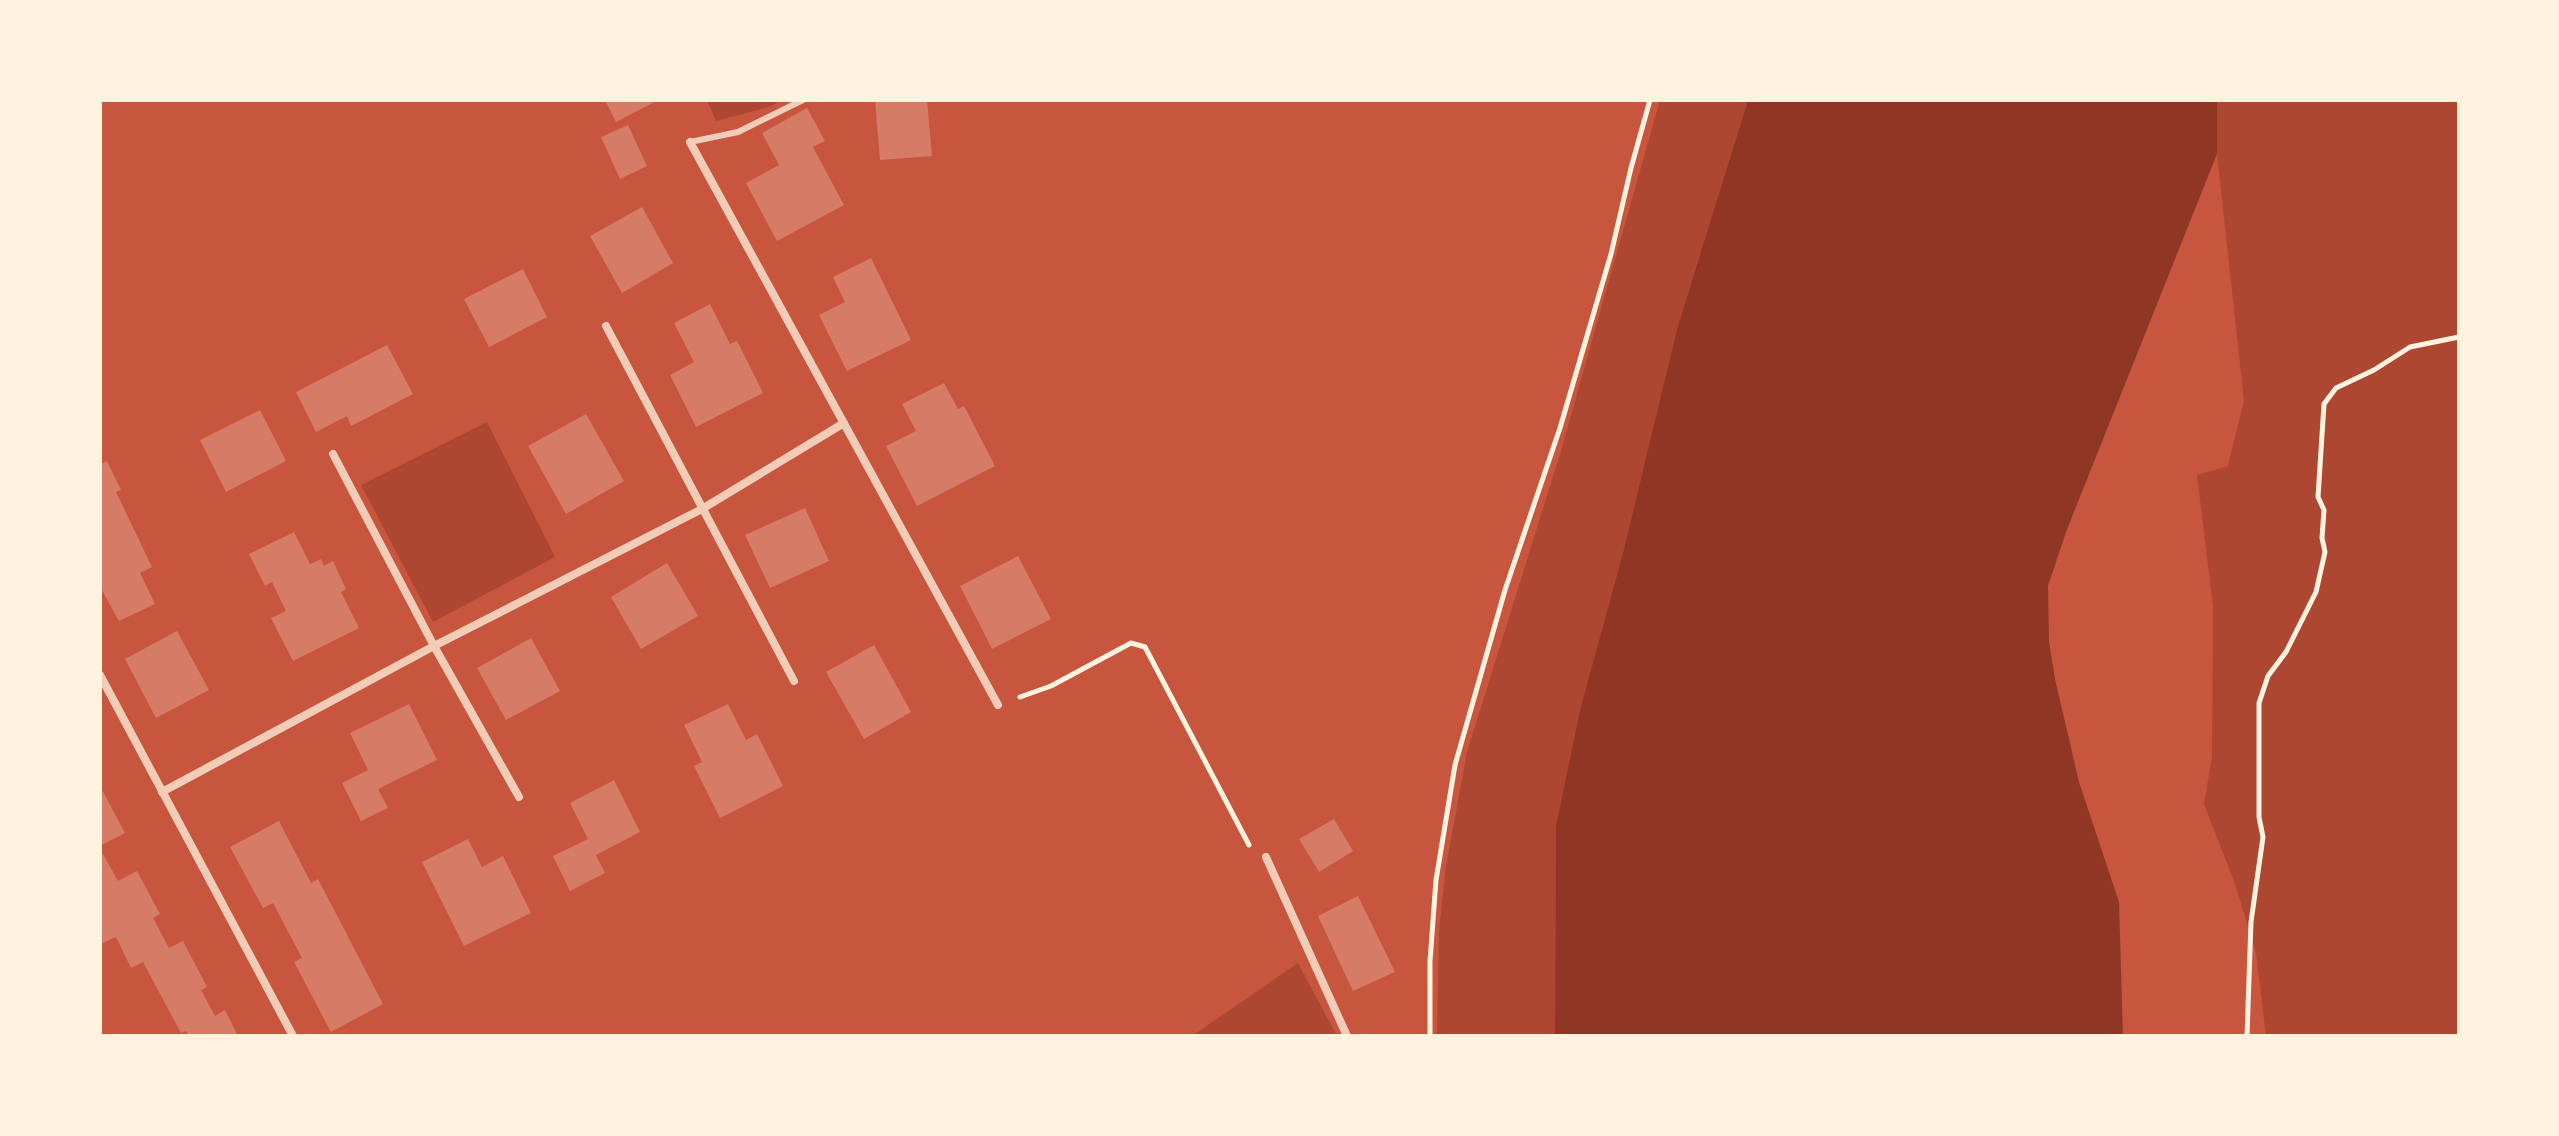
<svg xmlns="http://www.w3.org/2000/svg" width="2559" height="1136" font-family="Georgia,serif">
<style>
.green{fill:#ae4732}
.water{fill:#8f3625}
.building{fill:#d67c66}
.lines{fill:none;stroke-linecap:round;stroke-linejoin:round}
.path{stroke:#fff3e0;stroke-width:5}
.service{stroke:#f1ccb7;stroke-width:6}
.minor{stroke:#f1ccb7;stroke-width:8}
</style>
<rect width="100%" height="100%" fill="#c8553d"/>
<g class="green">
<path d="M707 100H782L769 107 716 121Z"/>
<path d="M1660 100H1748L1677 329 1624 549 1580 710 1556 826 1555 1036H1437L1439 931 1446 866 1467 752 1560 454Z"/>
<path d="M2217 100H2459V1036H2266L2256 953 2235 884 2204 804 2212 757 2213 606 2197 475 2228 466 2244 401 2217 154Z"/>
<path d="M487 422 555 557 433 622 361 485Z"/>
<path d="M1298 963 1337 1036H1192Z"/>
</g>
<path class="water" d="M1748 100H2217V154L2066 532 2048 586 2049 642 2055 679 2079 782 2119 902 2123 1036H1555L1556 826 1580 710 1624 549 1677 329Z"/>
<g class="building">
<path d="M605 100H658L616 122Z"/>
<path d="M875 100H927L932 156 880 160Z"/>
<path d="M807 108 825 141 813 147 844 205 777 241 746 183 779 165 762 133Z"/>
<path d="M628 125 647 166 620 179 601 137Z"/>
<path d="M642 207 673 263 622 293 590 236Z"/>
<path d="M871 258 911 340 847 371 819 315 845 302 833 277Z"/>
<path d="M523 269 547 317 489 347 464 299Z"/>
<path d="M710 304 730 344 737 341 763 393 696 427 670 375 694 362 674 323Z"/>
<path d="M387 345 413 394 351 426 347 416 316 432 296 392Z"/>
<path d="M944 383 958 409 964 406 995 466 917 506 886 446 916 431 902 404Z"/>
<path d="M260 410 286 461 226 492 200 440Z"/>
<path d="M586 414 624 481 566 514 528 446Z"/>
<path d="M107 461 121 490 116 492 152 567 140 573 155 604 119 621 100 587V464Z"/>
<path d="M805 508 829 561 770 588 745 535Z"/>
<path d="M294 532 310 564 321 559 324 566 333 561 346 589 341 592 359 628 293 661 271 618 286 611 272 582 265 586 249 554Z"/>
<path d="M1018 556 1051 619 992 649 960 586Z"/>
<path d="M667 563 698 616 641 649 611 597Z"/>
<path d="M177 631 209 690 156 718 125 659Z"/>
<path d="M531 638 560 691 506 720 477 668Z"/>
<path d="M874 645 911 712 864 739 826 672Z"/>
<path d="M409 704 437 760 378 789 388 808 361 821 342 783 368 770 350 733Z"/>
<path d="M728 704 746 740 757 734 783 786 720 818 694 766 702 762 684 725Z"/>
<path d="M614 780 640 832 596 855 605 873 570 891 553 856 588 839 570 803Z"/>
<path d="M100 786 125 833 100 846Z"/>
<path d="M1334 819 1353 851 1319 872 1299 839Z"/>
<path d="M279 821 311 883 318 879 383 1004 331 1032 294 962 302 958 273 903 263 908 230 847Z"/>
<path d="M468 839 482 867 503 856 531 913 464 946 422 862Z"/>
<path d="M103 854 118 881 137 871 160 914 153 918 169 948 183 941 207 987 201 990 215 1016 225 1010 238 1036H189L186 1031 181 1033 143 962 131 968 116 937 101 944 100 856Z"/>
<path d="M1358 896 1395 972 1353 991 1318 916Z"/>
</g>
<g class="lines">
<g class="path">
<path d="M1020 697 1051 686 1131 643 1145 647 1249 845"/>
<path d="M1430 1036V961L1436 880 1455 765 1505 590 1560 428 1611 254 1631 168 1650 100"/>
<path d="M2247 1036 2251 922 2263 837 2259 817V703L2268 676 2286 652 2316 592 2325 552 2322 538 2324 510 2318 497 2324 404 2336 388 2374 370 2410 347 2459 337"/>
</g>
<path class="service" d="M690 142 738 132 803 100"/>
<g class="minor">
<path d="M690 142 998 705"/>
<path d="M606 326 794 681"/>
<path d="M333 454 434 646 519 797"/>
<path d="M100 675 293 1036"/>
<path d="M162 792 434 646 702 509 844 423"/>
<path d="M1266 857 1347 1036"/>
</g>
</g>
<rect width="2559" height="1136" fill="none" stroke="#fff3e0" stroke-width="204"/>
</svg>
